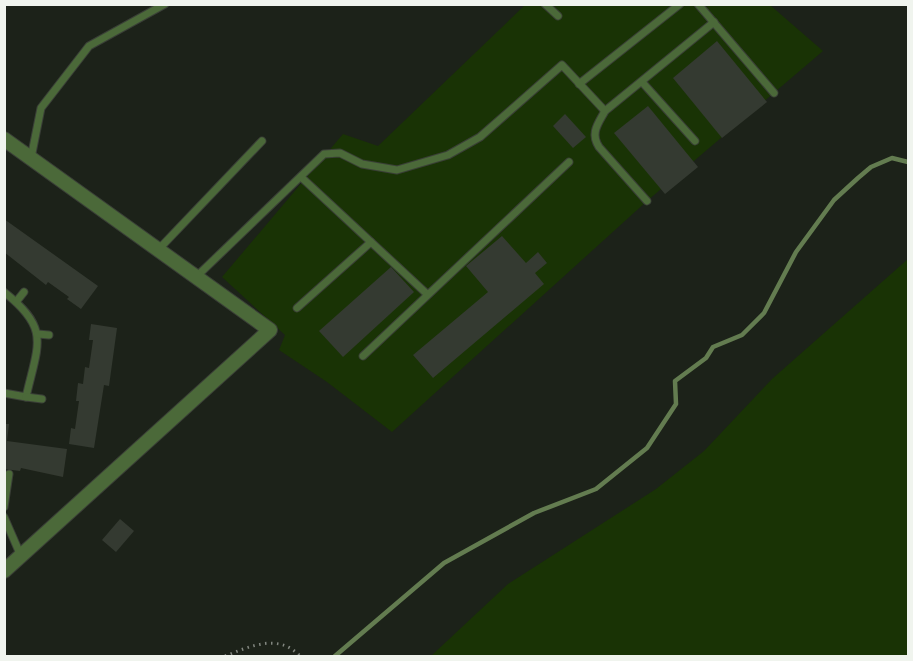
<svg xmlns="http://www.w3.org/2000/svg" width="913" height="661" font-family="Georgia,serif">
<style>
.green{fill:#193305}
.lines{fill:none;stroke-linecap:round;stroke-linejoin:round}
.stream{stroke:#637c50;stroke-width:4.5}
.building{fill:#343a31}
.service-casing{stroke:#3a3f37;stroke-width:9}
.minor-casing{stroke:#3a3f37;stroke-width:16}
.path{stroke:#81867f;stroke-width:3;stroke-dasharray:1.5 4.5;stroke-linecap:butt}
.service{stroke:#4b6939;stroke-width:7}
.minor{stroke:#4b6939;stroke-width:14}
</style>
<rect width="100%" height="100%" fill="#1c2219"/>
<g class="green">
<path d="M525 5H770L823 51 647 201 392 432 327 382 279 350 285 335 222 277 343 134 378 146Z"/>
<path d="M908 259V656H431L508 584 656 489 704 451 772 379Z"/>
</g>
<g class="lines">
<path class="stream" d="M335 656 444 563 534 513 596 489 647 448 676 404 675 381 706 358 713 347 742 335 764 313 796 252 834 200 858 178 871 167 892 158 908 162"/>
</g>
<g class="building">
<path d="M717 41 767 102 722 138 673 78Z"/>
<path d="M648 106 698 167 665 194 614 133Z"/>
<path d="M565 114 586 137 573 148 553 126Z"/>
<path d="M4 219 98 286 81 309 67 299 69 297 48 282 46 285 4 252Z"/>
<path d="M502 236 526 263 538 252 547 263 535 273 544 284 433 378 413 355 488 292 466 266Z"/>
<path d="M391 267 414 292 343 357 319 331Z"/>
<path d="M91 324 117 328 109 386 104 385 94 448 69 444 71 428 75 429 79 401H76L78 383 83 384 85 367 89 368 93 340H89Z"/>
<path d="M4 424H9L7 441 67 449 63 477 21 468 20 471 4 469Z"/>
<path d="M120 519 134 531 116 552 102 540Z"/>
</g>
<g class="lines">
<defs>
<g id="service">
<path d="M545 4 558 16"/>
<path d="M698 4 774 93"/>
<path d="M642 82 695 141"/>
<path d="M579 84 680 4"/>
<path d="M31 158 41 108 89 46 165 4"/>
<path d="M301 177 427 294"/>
<path d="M647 201 599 147C590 133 598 124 605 111L714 22"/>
<path d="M158 250 262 141"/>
<path d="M196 277 324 154 340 153 362 164 397 170 448 155 480 137 562 65 605 111"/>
<path d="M4 292C51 329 38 344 26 397L4 393"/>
<path d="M16 302 24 292"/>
<path d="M297 308 371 242"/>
<path d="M38 334 49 335"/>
<path d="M363 356 569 162"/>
<path d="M26 397 42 399"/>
<path d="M4 507 9 474"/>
<path d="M4 517 21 556"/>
</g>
<path id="minor" d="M4 139 270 330 4 571"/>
</defs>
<use href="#service" class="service-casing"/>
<use href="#minor" class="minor-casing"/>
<path class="path" d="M225 656C251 646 278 633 300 656"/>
<use href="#service" class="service"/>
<use href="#minor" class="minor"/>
</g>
<rect width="913" height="661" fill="none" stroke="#f0f4ee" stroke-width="12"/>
</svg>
